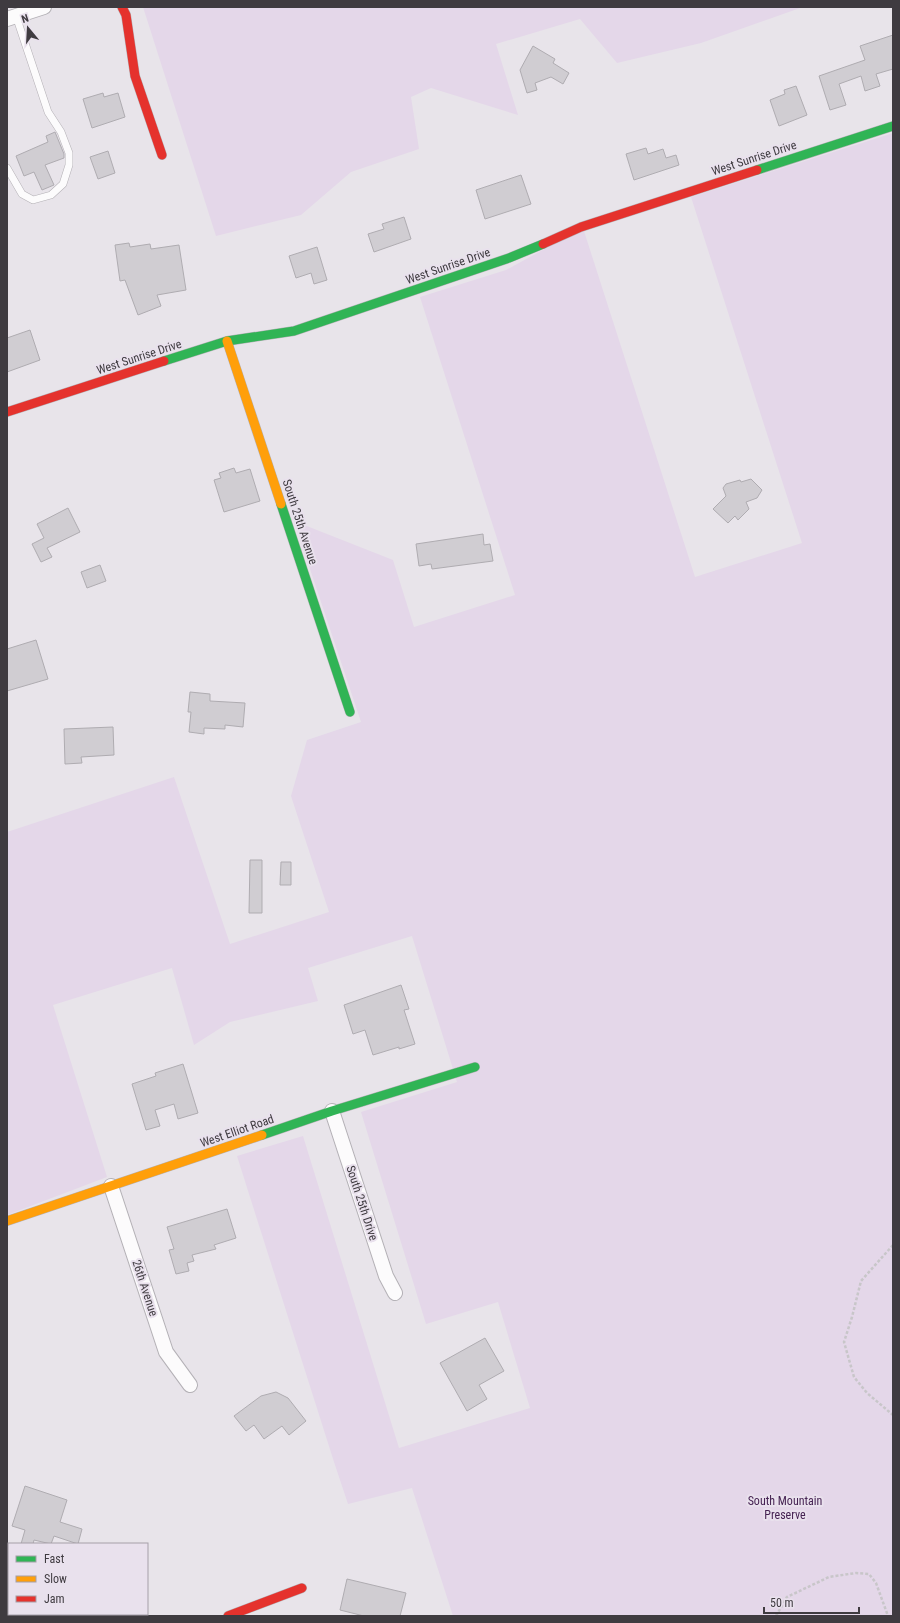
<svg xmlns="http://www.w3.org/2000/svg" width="900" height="1623" font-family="'Roboto Condensed',sans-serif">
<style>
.green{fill:#e4d7e9}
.building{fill:#d0cdd2;stroke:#afacb1}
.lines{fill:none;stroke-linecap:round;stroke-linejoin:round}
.lane-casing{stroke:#b4b1b6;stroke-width:8}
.street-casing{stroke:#b4b1b6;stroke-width:16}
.fast-casing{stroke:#b4b1b6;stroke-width:10}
.slow-casing{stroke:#b4b1b6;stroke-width:10}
.jam-casing{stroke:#b4b1b6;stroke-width:10}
.path{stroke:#c8c6c9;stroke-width:2.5;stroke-dasharray:3 2;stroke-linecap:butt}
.lane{stroke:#fcfbfc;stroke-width:7}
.street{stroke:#fcfbfc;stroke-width:14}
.fast{stroke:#30b455;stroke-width:9}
.slow{stroke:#ff9f0a;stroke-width:9}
.jam{stroke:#e5322d;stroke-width:9}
.labels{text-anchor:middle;stroke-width:4;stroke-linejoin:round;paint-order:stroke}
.street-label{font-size:12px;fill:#3f3b40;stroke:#e9e1ed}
.park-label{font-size:12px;fill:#452252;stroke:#e9e1ed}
</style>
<rect width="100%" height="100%" fill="#e8e4ea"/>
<g class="green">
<path d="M143 7H803L701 43 617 63 580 19 496 44 518 115 431 88 411 97 419 149 351 172 301 215 216 236Z"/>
<path d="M893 133V1616H453L412 1488 348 1504 334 1462 237 1156 303 1136 399 1448 530 1408 498 1302 426 1324 361 1112 457 1082 412 936 308 968 318 1001 230 1022 194 1045 172 968 53 1005 107 1177 7 1215V832L174 777 230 944 329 912 291 796 307 740 361 722 294 521 393 560 414 627 515 595 420 297 506 270 583 228 695 577 802 543 691 197Z"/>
</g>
<g class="building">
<path d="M893 35V69L876 74 880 86 865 91 861 76 839 84 846 105 830 110 819 76 865 60 860 46Z"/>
<path d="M533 46 555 59 553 63 569 73 563 84 551 77 535 83 537 90 527 93 520 70Z"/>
<path d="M796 86 807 115 779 126 770 100 785 94 784 90Z"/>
<path d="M103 93 104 97 118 93 125 117 92 128 83 99Z"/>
<path d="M55 132 64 154V158L45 165 54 185 42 190 34 172 24 176 16 156 48 142 46 136Z"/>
<path d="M646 148 648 154 663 149 666 158 676 155 679 165 634 180 626 154Z"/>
<path d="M108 151 115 173 98 179 90 157Z"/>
<path d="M521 175 531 204 485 219 476 190Z"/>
<path d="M404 217 411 239 374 252 368 234 384 229 382 224Z"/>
<path d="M129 243 130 247 150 244 151 249 179 245 186 290 157 295 161 306 138 315 125 280 120 281 115 245Z"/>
<path d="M317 247 327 280 314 284 311 273 296 278 289 256Z"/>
<path d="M30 330 40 360 7 372V338Z"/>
<path d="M234 468 236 473 250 469 260 501 224 512 214 480 221 478 219 473Z"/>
<path d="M751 479 762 490 757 498 746 502 749 509 738 520 735 516 728 523 713 509 726 496 723 488 726 484 740 480 741 482Z"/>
<path d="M68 508 80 532 47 548 52 557 41 562 32 544 44 538 37 524Z"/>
<path d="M483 534 484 545 490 544 493 561 432 569 431 564 419 566 416 544Z"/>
<path d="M100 565 106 581 87 588 81 572Z"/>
<path d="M36 640 48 679 7 691V649Z"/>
<path d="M190 692 210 694V701L245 703 243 727 225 725V729L204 728V734L189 732 191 712H188Z"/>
<path d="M113 727 114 755 81 757 82 763 65 764 64 729Z"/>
<path d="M250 860H262V913H249Z"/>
<path d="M281 862H291V885H280Z"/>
<path d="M401 985 409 1009 404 1010 415 1044 399 1049V1047L373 1055 365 1030 353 1034 344 1005Z"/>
<path d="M183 1064 198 1113 178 1119 174 1104 155 1110 160 1126 146 1130 132 1084 156 1076 155 1073Z"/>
<path d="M227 1209 236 1238 214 1245 216 1249 192 1255 194 1261 187 1263 189 1271 176 1274 169 1250 174 1249 167 1227Z"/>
<path d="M485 1338 504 1371 479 1385 487 1399 467 1411 440 1363Z"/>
<path d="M276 1392 288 1398 306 1421 289 1435 282 1426 264 1439 254 1425 246 1431 234 1416 261 1396Z"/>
<path d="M25 1486 67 1500 60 1522 82 1529 78 1544 54 1536 51 1544 34 1540 33 1544H21L25 1530 12 1526Z"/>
<path d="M347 1579 406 1593 400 1616H364L340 1610Z"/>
</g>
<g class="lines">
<defs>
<path id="lane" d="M7 168 22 194 33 200 51 195 63 184 69 165V153L61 132 48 112 16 16"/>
<g id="street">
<path d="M7 19 44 7"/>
<path d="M332 1111 386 1276 395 1293"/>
<path d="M111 1186 166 1352 190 1385"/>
<path d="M7 1601 9 1602"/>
<path d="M135 1614V1616"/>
</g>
<g id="fast">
<path d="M757 170 893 126"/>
<path d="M164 361 227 341 294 331 509 258 543 244"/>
<path d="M281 504 350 712"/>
<path d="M262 1135 332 1111 475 1067"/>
</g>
<g id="slow">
<path d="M227 341 281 504"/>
<path d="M7 1221 262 1135"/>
</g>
<g id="jam">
<path d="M122 7 126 15 135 76 162 155"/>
<path d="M543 244 581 227 757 170"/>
<path d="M7 412 164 361"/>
<path d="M228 1616 302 1588"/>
</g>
</defs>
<use href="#lane" class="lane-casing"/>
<use href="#street" class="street-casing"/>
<use href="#fast" class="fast-casing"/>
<use href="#slow" class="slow-casing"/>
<use href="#jam" class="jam-casing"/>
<g class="path">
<path d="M893 1245 861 1281 852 1317 844 1342 854 1377 867 1393 893 1415"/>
<path d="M776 1616 787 1597 829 1577 856 1573 869 1574 876 1583 888 1616"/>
</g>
<use href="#lane" class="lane"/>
<use href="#street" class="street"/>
<use href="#fast" class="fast"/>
<use href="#slow" class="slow"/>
<use href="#jam" class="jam"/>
</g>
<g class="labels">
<g class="street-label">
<text transform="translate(754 158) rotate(-18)" y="4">West Sunrise Drive</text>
<text transform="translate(448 266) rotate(-19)" y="4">West Sunrise Drive</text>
<text transform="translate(139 357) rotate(-18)" y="4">West Sunrise Drive</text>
<text transform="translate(300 522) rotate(72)" y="4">South 25th Avenue</text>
<text transform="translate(237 1131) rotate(-19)" y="4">West Elliot Road</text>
<text transform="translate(362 1203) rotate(72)" y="4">South 25th Drive</text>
<text transform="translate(145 1288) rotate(72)" y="4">26th Avenue</text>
</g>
<g class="park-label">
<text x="785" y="1505">South Mountain<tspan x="785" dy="14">Preserve</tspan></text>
</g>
</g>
<rect width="900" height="1623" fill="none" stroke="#3f3b40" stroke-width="16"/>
<rect x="8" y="1543" width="140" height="72" fill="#e9e1ed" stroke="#a59fa8"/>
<rect x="16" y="1556" width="20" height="6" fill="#30b455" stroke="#a59fa8"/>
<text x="44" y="1563" font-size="12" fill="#3f3b40">Fast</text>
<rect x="16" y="1576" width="20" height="6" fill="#ff9f0a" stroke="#a59fa8"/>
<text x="44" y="1583" font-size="12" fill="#3f3b40">Slow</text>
<rect x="16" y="1596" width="20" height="6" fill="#e5322d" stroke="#a59fa8"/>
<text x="44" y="1603" font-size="12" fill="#3f3b40">Jam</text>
<g transform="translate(28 28) rotate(342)" stroke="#e9e1ed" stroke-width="3" paint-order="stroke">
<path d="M0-3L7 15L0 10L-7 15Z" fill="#3f3b40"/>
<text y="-6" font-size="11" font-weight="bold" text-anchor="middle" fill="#3f3b40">N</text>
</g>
<path d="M764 1607v6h95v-6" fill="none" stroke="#3f3b40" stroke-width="2"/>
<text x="770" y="1607" font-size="12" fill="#3f3b40" stroke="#e9e1ed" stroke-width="3" paint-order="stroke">50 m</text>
</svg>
